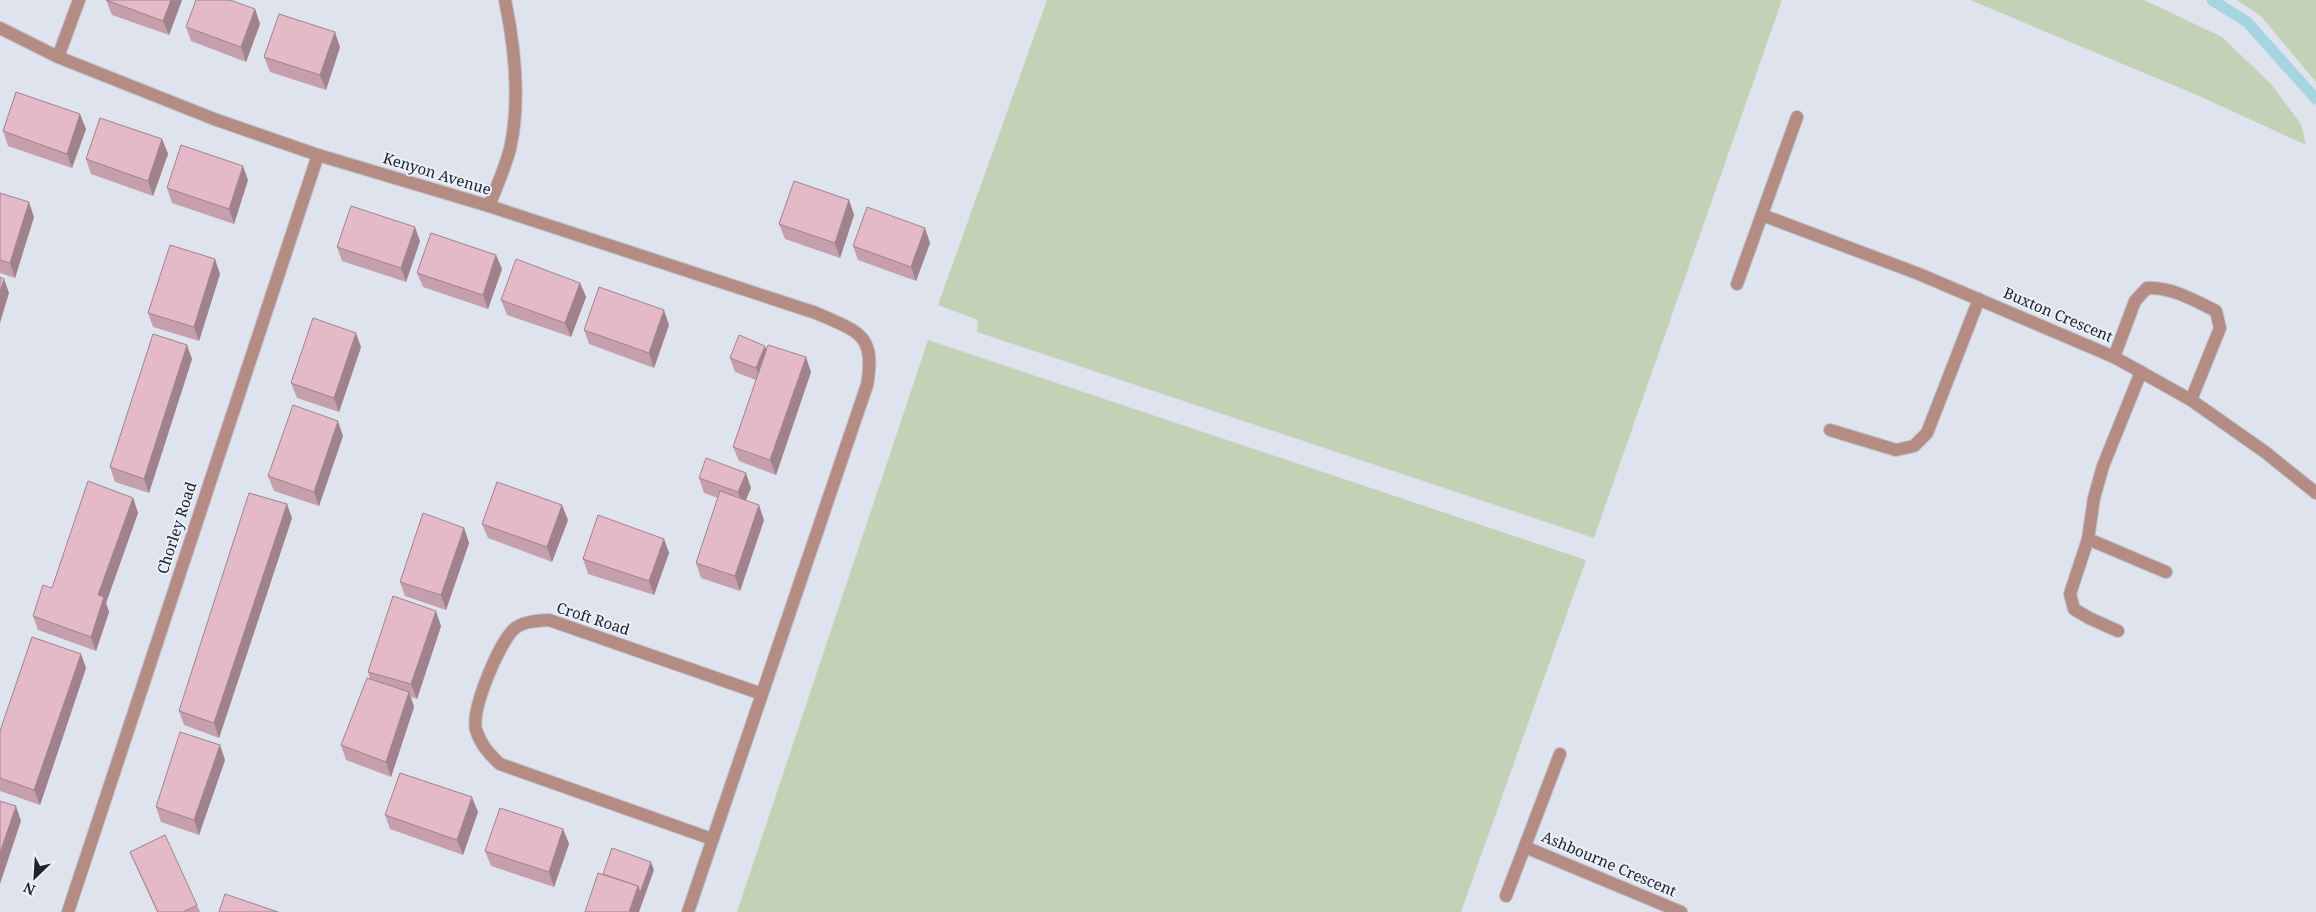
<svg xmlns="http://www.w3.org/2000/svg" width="2316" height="912" font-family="'Noto Serif',serif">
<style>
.green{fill:#c3d1b6}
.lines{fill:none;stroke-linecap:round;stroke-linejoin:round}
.stream{stroke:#a4d5e0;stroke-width:11}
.lane-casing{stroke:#bcc0ca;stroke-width:14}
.street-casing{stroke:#bcc0ca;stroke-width:14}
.lane{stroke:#b48c84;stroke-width:12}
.street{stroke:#b48c84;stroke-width:12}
.wall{fill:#c5a0ac}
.shaded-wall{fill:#a0828c}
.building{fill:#e5bac8;stroke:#a0828c}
.labels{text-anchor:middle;stroke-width:4;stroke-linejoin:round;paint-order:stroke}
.street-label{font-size:15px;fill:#212327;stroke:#ebf0fb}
</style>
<rect width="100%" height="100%" fill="#dee3ee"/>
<g class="green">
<path d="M1047 0H1782L1594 538 977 332 978 320 938 305Z"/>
<path d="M1970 0H2144L2222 37 2271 84 2301 124 2306 145 2197 95Z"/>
<path d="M2237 0H2316V82L2261 16Z"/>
<path d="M928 340 1586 560 1461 912H737Z"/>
</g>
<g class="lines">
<path class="stream" d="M2212 0 2247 22 2316 99"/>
<defs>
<g id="lane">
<path d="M1737 284 1797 117"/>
<path d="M2114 357 2135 301 2147 288C2172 287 2194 300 2216 311L2220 328 2191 400"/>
<path d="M1830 430 1896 450 1914 446 1927 433 1979 299"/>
<path d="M2088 539 2166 572"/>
<path d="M2118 631 2089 618 2074 609 2070 594 2088 539 2094 498 2103 466 2141 372"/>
<path d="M1506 896 1560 754"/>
</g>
<g id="street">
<path d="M0 28 58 57 214 119 318 155 489 206 816 313C859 332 876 334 867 385L688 912"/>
<path d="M58 57 79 0"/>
<path d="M489 206C496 188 505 168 510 149 521 100 515 48 505 0"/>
<path d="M1762 215 1919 274 2114 357 2191 400 2265 452 2316 493"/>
<path d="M712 839 500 764C489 754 481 745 476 730 471 709 498 646 513 630 522 621 538 621 549 620L762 694"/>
<path d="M1525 847 1681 912"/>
<path d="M68 912 318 155"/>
</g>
</defs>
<use href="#lane" class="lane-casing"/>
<use href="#street" class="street-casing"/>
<use href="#lane" class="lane"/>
<use href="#street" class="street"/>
</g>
<g class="wall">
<path d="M106 0H182L169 35 112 15Z"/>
<path d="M255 9 260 24 246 62 191 41 186 27Z"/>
<path d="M340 47 326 90 270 72 264 57Z"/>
<path d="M86 129 72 168 8 146 3 131Z"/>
<path d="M162 139 168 154 153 196 91 174 86 159Z"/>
<path d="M248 180 234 224 172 203 167 188Z"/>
<path d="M0 193 34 217 15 278 0 273Z"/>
<path d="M849 200 854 215 840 258 785 239 779 224Z"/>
<path d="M420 241 406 282 342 261 337 247Z"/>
<path d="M930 243 916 281 858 260 853 246Z"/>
<path d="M496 255 502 269 488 309 423 287 417 273Z"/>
<path d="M220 274 199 341 153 327 148 313Z"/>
<path d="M580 283 586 297 571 337 507 315 501 300Z"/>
<path d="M669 325 654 368 589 344 584 330Z"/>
<path d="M361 347 339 412 297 398 291 383Z"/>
<path d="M767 350 811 372 776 475 739 461 733 447 756 380 735 372 730 358Z"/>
<path d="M192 359 149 493 115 482 110 467Z"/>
<path d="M343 436 319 506 274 491 268 476Z"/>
<path d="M699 478 751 488 746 500 764 520 740 591 701 578 696 563 718 498 704 493Z"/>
<path d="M133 498 138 513 106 603 109 612 96 651 38 630 33 616 52 588Z"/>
<path d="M292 518 219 738 184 725 179 711Z"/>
<path d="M568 520 552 562 488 538 482 524Z"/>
<path d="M464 528 469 543 446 610 405 596 400 582Z"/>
<path d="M664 539 669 553 654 595 588 574 583 559Z"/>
<path d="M441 626 417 699 411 697 414 707 391 777 346 760 341 745 370 679 368 672Z"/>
<path d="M86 668 40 805 0 791V731Z"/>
<path d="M225 760 199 835 161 822 156 807Z"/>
<path d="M478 812 463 855 390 829 385 815Z"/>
<path d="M563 829 569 844 554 887 491 866 485 851Z"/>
<path d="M130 852 197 905 200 912H157L136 866Z"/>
</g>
<g class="shaded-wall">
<path d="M171 0H182L169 35 163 21Z"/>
<path d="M255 9 260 24 246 62 241 47Z"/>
<path d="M335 32 340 47 326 90 320 75Z"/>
<path d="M80 114 86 129 72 168 67 154Z"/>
<path d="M162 139 168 154 153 196 148 181Z"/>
<path d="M243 166 248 180 234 224 229 209Z"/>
<path d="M849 200 854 215 840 258 835 243Z"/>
<path d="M29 202 34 217 15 278 10 263Z"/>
<path d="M415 227 420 241 406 282 401 268Z"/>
<path d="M925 228 930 243 916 281 911 267Z"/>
<path d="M496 255 502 269 488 309 483 295Z"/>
<path d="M215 259 220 274 199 341 194 327Z"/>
<path d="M4 279 9 293 0 323V292Z"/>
<path d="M580 283 586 297 571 337 565 323Z"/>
<path d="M664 310 669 325 654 368 649 353Z"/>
<path d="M356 333 361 347 339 412 334 398Z"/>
<path d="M187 345 192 359 149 493 144 479Z"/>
<path d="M765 346 770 360 762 383 756 368Z"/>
<path d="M806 357 811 372 776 475 770 460Z"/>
<path d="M338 421 343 436 319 506 314 492Z"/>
<path d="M746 473 751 488 743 506 738 492Z"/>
<path d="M133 498 138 513 106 603 109 612 96 651 91 637 98 595Z"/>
<path d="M287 504 292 518 219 738 214 723Z"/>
<path d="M562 505 568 520 552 562 547 547Z"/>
<path d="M759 505 764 520 740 591 735 576Z"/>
<path d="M464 528 469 543 446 610 441 595Z"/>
<path d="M664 539 669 553 654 595 649 581Z"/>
<path d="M436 611 441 626 417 699 411 684Z"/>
<path d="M81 654 86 668 40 805 34 790Z"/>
<path d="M409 692 414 707 391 777 386 762Z"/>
<path d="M220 745 225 760 199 835 194 820Z"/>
<path d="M472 797 478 812 463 855 457 840Z"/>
<path d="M16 806 21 821 0 884V853Z"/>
<path d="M563 829 569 844 554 887 549 872Z"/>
<path d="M651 862 654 870 639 912H629L638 886Z"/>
</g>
<g class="building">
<path d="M106 0H171L163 21Z"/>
<path d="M196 0H230L255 9 241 47 186 27Z"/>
<path d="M279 14 335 32 320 75 264 57Z"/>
<path d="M16 92 80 114 67 154 3 131Z"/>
<path d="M100 118 162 139 148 181 86 159Z"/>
<path d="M181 145 243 166 229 209 167 188Z"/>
<path d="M794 181 849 200 835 243 779 224Z"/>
<path d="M0 193 29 202 10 263 0 260Z"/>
<path d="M351 206 415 227 401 268 337 247Z"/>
<path d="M867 207 925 228 911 267 853 246Z"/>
<path d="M431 233 496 255 483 295 417 273Z"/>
<path d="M170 245 215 259 194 327 148 313Z"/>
<path d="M516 259 580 283 565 323 501 300Z"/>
<path d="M0 277 4 279 0 292Z"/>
<path d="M599 287 664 310 649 353 584 330Z"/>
<path d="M313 318 356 333 334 398 291 383Z"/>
<path d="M153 334 187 345 144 479 110 467Z"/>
<path d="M739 335 765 346 756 368 730 358Z"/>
<path d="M768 345 806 357 770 460 733 447Z"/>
<path d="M293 405 338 421 314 492 268 476Z"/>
<path d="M706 458 746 473 738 492 699 478Z"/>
<path d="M88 481 133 498 98 595 104 597 91 637 33 616 43 585 52 588Z"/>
<path d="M497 482 562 505 547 547 482 524Z"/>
<path d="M720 491 759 505 735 576 696 563Z"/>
<path d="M249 493 287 504 214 723 179 711Z"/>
<path d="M423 513 464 528 441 595 400 582Z"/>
<path d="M598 515 664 539 649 581 583 559Z"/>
<path d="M393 596 436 611 411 684 368 672Z"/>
<path d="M32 637 81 654 34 790 0 778V731Z"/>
<path d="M367 678 409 692 386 762 341 745Z"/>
<path d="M180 732 220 745 194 820 156 807Z"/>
<path d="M400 773 472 797 457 840 385 815Z"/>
<path d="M0 801 16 806 0 853Z"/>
<path d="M500 808 563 829 549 872 485 851Z"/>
<path d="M165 835 197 905 183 912H158L130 852Z"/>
<path d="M612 848 651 862 640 893 638 886 603 874Z"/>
<path d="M598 873 638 886 629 912H585Z"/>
<path d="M225 894 278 912H219Z"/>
</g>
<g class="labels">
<g class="street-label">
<text transform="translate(437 174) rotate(17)" y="5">Kenyon Avenue</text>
<text transform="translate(2058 315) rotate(23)" y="5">Buxton Crescent</text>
<text transform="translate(177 528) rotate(-72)" y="5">Chorley Road</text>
<text transform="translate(593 619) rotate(18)" y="5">Croft Road</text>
<text transform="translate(1609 864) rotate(23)" y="5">Ashbourne Crescent</text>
</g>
</g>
<g transform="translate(35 877) rotate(205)" stroke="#ebf0fb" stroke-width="4" paint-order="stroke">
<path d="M0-4L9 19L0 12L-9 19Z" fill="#212327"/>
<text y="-8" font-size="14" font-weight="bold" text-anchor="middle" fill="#212327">N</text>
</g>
</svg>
